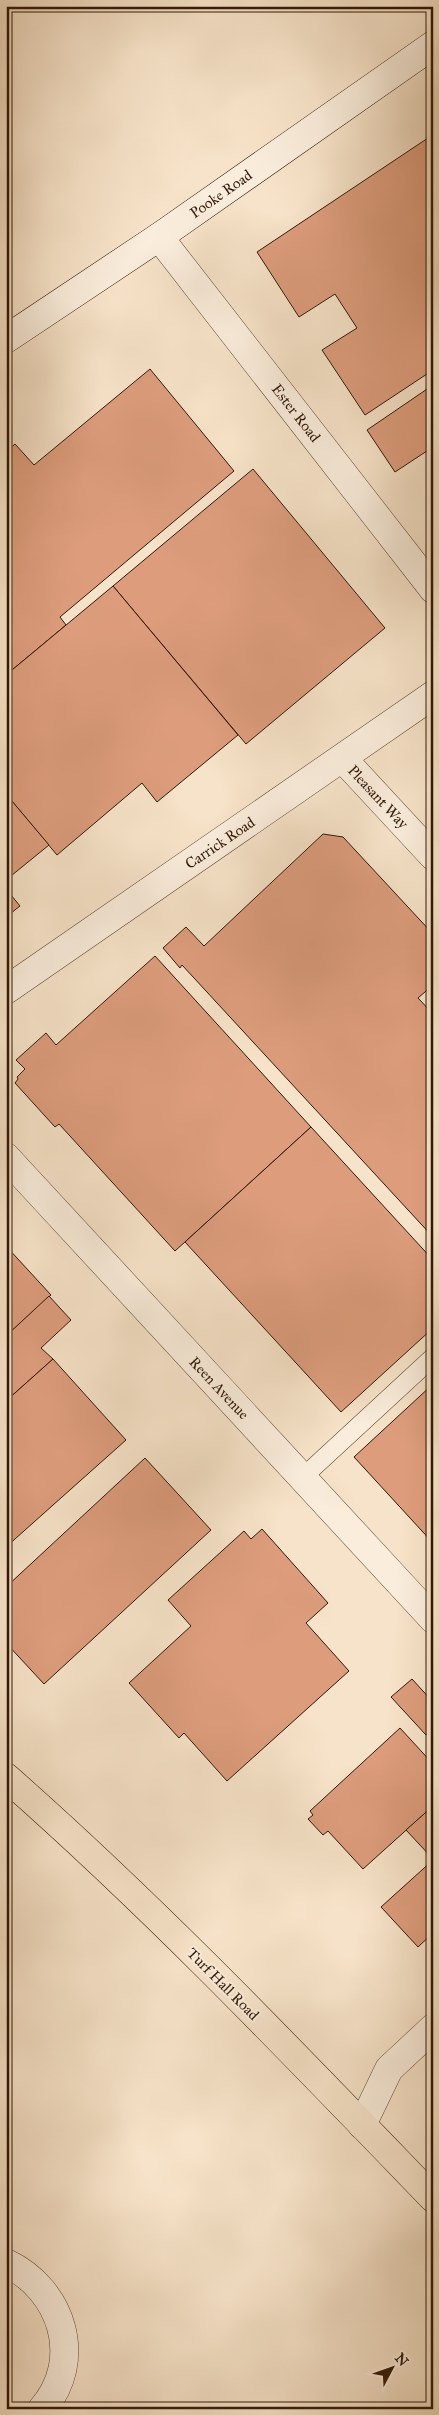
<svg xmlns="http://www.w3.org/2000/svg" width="439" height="2415" font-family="'IM FELL Great Primer',serif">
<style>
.building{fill:#dd9d7d;stroke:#311807}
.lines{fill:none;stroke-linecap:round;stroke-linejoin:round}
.lane-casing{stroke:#624b38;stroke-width:19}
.street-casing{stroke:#624b38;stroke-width:29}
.secondary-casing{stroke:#311807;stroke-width:29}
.primary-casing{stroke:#311807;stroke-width:29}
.lane{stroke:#faeddc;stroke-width:18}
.street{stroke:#faeddc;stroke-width:28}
.secondary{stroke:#faeddc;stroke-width:28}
.primary{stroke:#f7e3c9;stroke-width:28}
.labels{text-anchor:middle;stroke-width:4;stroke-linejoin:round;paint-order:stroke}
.street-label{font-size:15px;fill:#311807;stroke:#faeddc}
</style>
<rect width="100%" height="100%" fill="#f7e3c9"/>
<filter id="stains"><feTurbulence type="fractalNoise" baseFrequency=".004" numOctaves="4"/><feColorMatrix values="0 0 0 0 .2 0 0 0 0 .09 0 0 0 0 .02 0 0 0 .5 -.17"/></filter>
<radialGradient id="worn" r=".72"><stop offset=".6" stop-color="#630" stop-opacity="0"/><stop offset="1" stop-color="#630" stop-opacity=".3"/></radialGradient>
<g class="building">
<path d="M428 138 433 144V370L365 415 322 350 357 328 335 294 299 317 257 252Z"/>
<path d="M150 369 234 471 60 617 66 625 6 675V452L15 444 34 465Z"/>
<path d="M433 385V447L395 472 367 430Z"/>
<path d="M253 469 385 628 246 744 113 586Z"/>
<path d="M113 586 238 735 157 802 142 783 57 855 6 794V675Z"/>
<path d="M6 794 49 845 6 880Z"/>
<path d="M323 834 343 837 433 934V985L418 998 433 1014V1237L182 965 180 968 163 948 186 927 204 946Z"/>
<path d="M6 889 20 906 6 917Z"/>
<path d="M155 956 311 1127 175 1251 59 1124 55 1127 15 1083 18 1079 17 1077 25 1069 16 1060 46 1033 56 1045Z"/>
<path d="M311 1127 433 1260V1328L341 1412 185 1242Z"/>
<path d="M6 1246 51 1295 6 1336Z"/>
<path d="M49 1296 71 1320 41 1348 53 1359 6 1401V1336Z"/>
<path d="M53 1359 126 1440 6 1547V1401Z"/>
<path d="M433 1384V1543L354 1457Z"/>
<path d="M145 1458 211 1530 44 1684 6 1643V1587Z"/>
<path d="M262 1529 328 1603 306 1623 349 1671 227 1781 184 1733 179 1738 129 1683 191 1626 168 1600 244 1531 251 1539Z"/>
<path d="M412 1679 433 1702V1729L426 1735 391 1697Z"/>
<path d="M400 1728 433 1764V1806L363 1869 328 1831 323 1835 308 1819 313 1815 310 1811Z"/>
<path d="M433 1806V1859L406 1830Z"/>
<path d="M433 1860V1933L418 1947 381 1907Z"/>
</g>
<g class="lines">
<defs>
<path id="lane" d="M302 1478 433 1357"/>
<g id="street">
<path d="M159 237 433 589"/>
<path d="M343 759 433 856"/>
<path d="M6 990 433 695"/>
<path d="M6 1157 433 1619"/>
<path d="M362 2125 389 2069 433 2028"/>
<path d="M6 2263C62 2289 85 2360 42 2409"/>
</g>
<path id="secondary" d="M6 339 159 237 433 45"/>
<path id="primary" d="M6 1777C156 1909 294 2054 433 2198"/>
</defs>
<use href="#lane" class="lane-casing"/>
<use href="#street" class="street-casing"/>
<use href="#secondary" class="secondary-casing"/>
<use href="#primary" class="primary-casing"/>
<use href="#lane" class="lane"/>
<use href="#street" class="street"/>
<use href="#secondary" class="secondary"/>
<use href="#primary" class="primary"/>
</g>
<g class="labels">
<g class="street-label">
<text transform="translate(221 194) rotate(-35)" y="5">Pooke Road</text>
<text transform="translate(296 413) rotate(52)" y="5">Ester Road</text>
<text transform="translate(378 797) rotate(47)" y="5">Pleasant Way</text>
<text transform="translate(220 843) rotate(-34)" y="5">Carrick Road</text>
<text transform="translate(219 1388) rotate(47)" y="5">Reen Avenue</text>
<text transform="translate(223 1984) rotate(45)" y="5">Turf Hall Road</text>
</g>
</g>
<rect width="439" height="2415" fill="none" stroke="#f7e3c9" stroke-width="25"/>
<rect x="8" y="8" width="424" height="2400" fill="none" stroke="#311807" stroke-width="2.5"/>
<rect x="12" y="12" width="414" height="2390" fill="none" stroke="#311807"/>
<g transform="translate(392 2368) rotate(49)" stroke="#faeddc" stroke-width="4" paint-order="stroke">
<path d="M0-4L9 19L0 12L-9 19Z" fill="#311807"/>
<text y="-8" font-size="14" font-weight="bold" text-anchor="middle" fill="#311807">N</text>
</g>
<rect width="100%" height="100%" filter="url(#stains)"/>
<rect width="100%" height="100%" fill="url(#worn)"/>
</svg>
